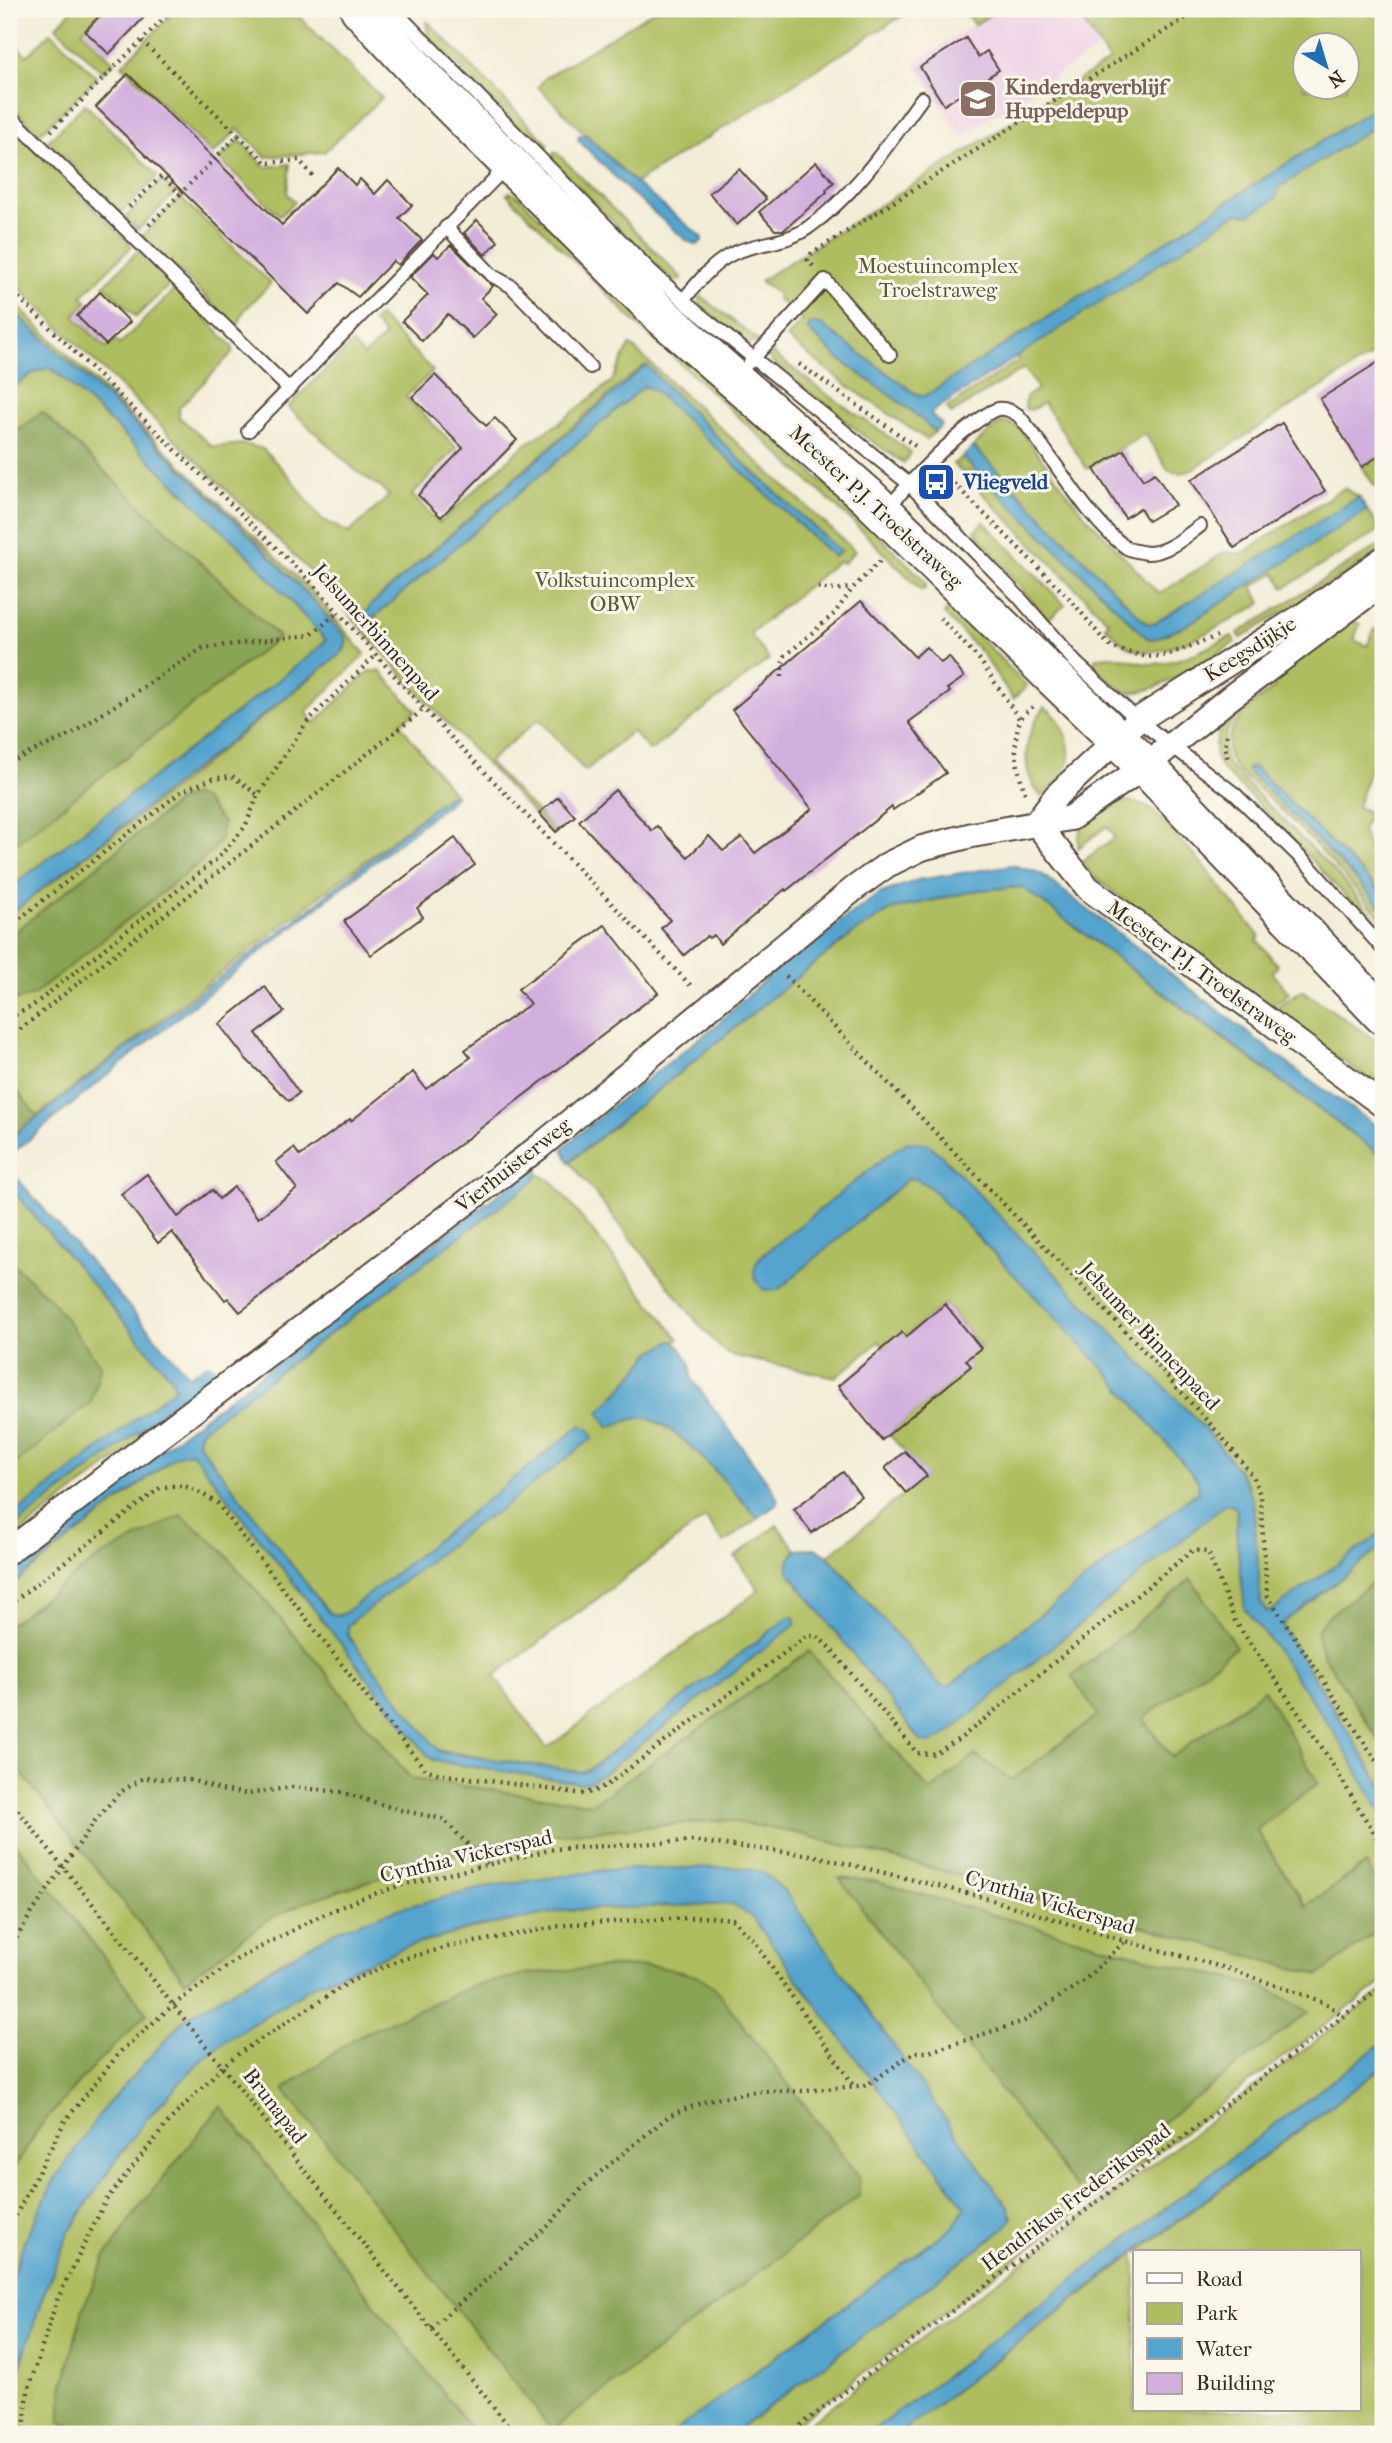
<svg xmlns="http://www.w3.org/2000/svg" width="1392" height="2443" font-family="'IM FELL French Canon',serif">
<style>
.built{fill:#efd0e6}
.green{fill:#aebd5f;stroke:#74743e;stroke-width:2;fill-rule:evenodd}
.forest{fill:#8aa456;stroke:#62673a;stroke-width:2}
.water{fill:#54a4ce;stroke:#486776;stroke-width:2}
.building{fill:#d2b0de}
.lines{fill:none;stroke-linecap:round;stroke-linejoin:round}
.service-casing{stroke:#57473a;stroke-width:16}
.minor-casing{stroke:#57473a;stroke-width:28}
.primary-casing{stroke:#57473a;stroke-width:42}
.path{stroke:#57473a;stroke-width:4.5;stroke-dasharray:2 5;stroke-linecap:butt}
.service{stroke:#fff;stroke-width:12}
.minor{stroke:#fff;stroke-width:24}
.primary{stroke:#fff;stroke-width:38}
.labels{text-anchor:middle;stroke-width:6;stroke-linejoin:round;paint-order:stroke}
.education-label{font-size:21px;font-weight:bold;fill:#785e54;stroke:#fbf7ec;text-anchor:start}
.park-label{font-size:21px;fill:#5e5632;stroke:#fbf7ec}
.transit-label{font-size:21px;font-weight:bold;fill:#164399;stroke:#fbf7ec;text-anchor:start}
.street-label{font-size:21px;fill:#3b2a1e;stroke:#fbf7ec}
</style>
<rect width="100%" height="100%" fill="#fbf7ec"/>
<filter id="ink" filterUnits="userSpaceOnUse"><feTurbulence type="fractalNoise" baseFrequency=".0143" numOctaves="2"/><feDisplacementMap in="SourceGraphic" scale="14" xChannelSelector="R" yChannelSelector="G"/><feConvolveMatrix kernelMatrix="1 2 1 2 8 2 1 2 1" color-interpolation-filters="sRGB"/></filter>
<filter id="wash" filterUnits="userSpaceOnUse"><feTurbulence type="fractalNoise" baseFrequency=".00686" numOctaves="4" result="noise"/><feDisplacementMap in="SourceGraphic" scale="28" xChannelSelector="R" yChannelSelector="G"/><feGaussianBlur stdDeviation="1.57" result="paint"/><feColorMatrix in="noise" values="0 0 0 0 0 0 0 0 0 0 0 0 0 0 0 0 0 1.4 0 .05"/><feComposite in="paint" operator="in"/></filter>
<g filter="url(#wash)">
<rect width="100%" height="100%" fill="#f3edd7"/>
<path class="built" d="M999 9H1075L1101 47 961 136 914 63Z"/>
<g class="green">
<path d="M73 9H104L82 31 114 62 103 73 56 27Z"/>
<path d="M177 9H291L382 98 324 152 266 157 238 129 213 154 122 65Z"/>
<path d="M657 9H913L635 183 538 87 545 78Z"/>
<path d="M964 9H999L974 25Z"/>
<path d="M1075 9H1383V102L925 396 917 394 807 329 838 358 909 409 935 432 926 439 848 386 787 338 803 319 777 299 778 294 760 281 1109 61ZM1304 46H1346V88H1304Z"/>
<path d="M426 22 429 23 547 143V147L537 146 428 35Z"/>
<path d="M51 32 97 78 39 134 9 103V38L27 56Z"/>
<path d="M85 104 158 176 121 213 48 141Z"/>
<path d="M1383 121V348L1190 471 1180 473 1169 471 1145 434 1087 469 1044 403 1031 410 1025 409 1026 397 1038 389 1024 368 951 414 947 408 1019 360 1017 356 1237 213 1249 215 1276 198 1277 188Z"/>
<path d="M9 124 132 246 82 296 87 302 74 316 106 348 115 340 120 344 176 288 232 346 233 352 179 408V417L213 447 243 444 263 449 290 477 321 519 349 533 389 496 383 489 355 470 288 407 352 343 364 356 385 336 373 322 379 316 433 371 406 397 457 448 412 495 439 523 523 446 559 423 612 381 630 345 855 551 844 563 837 562 750 634 769 659 650 751 632 731 585 771 539 719 488 762 556 832 554 835 426 701 319 580 9 278ZM645 365 736 456 839 551 834 557 654 390 644 386 373 618 365 614 371 605 621 384Z"/>
<path d="M240 140 265 167 290 164 287 194 295 202 280 216 219 159Z"/>
<path d="M553 152H556L681 277 682 280 673 281 554 163Z"/>
<path d="M162 180 175 193 138 230 125 218Z"/>
<path d="M510 192 516 194 640 314 858 515 923 579 926 584 924 590H921L852 521 633 320 507 194Z"/>
<path d="M180 197 271 283 244 311 237 327 142 236Z"/>
<path d="M138 251 170 284 136 317 104 285Z"/>
<path d="M701 296 758 340V342L748 344 702 307 699 300Z"/>
<path d="M9 298 311 591 365 654 306 712 315 723 369 671H380L416 711 400 724 455 795 448 796 37 1116 9 1081V1002L33 995 205 858 220 841 180 800 9 937V915L182 782 344 651 347 642 345 636C331 622 319 606 305 592 210 494 110 398 9 307Z"/>
<path d="M771 352 821 390 911 452 904 463 863 435 773 363 769 357Z"/>
<path d="M48 368 64 379 117 428 252 559 326 640 317 650 9 889V391L32 374Z"/>
<path d="M1006 422 1019 428 1083 513 1159 594 1225 552 1241 554 1344 488 1359 497 1161 621 1153 624 1146 623 974 447 971 448 1000 423Z"/>
<path d="M1383 453V482L1375 487 1362 467Z"/>
<path d="M962 457 1147 638 1154 639 1185 626 1367 510 1380 530 1284 588 1275 573 1252 587 1262 603C1236 618 1169 657 1140 651 1125 648 1115 636 1105 626L1109 622 980 491 984 486 968 470 964 474 953 464Z"/>
<path d="M984 522 1065 605 1047 620 975 531Z"/>
<path d="M1383 543V550L1241 638 1238 633Z"/>
<path d="M947 610 955 612 1027 686 1013 699 982 653 944 614Z"/>
<path d="M1349 619 1360 624 1354 640 1367 646 1374 629 1383 632V733L1357 807 1371 813 1362 830 1369 848 1383 854V894L1257 769 1249 767 1247 770 1354 877 1383 909V920C1344 876 1304 830 1260 790 1248 779 1228 767 1228 749 1226 722 1256 702 1275 687L1269 679Z"/>
<path d="M1232 636 1236 642C1214 655 1149 701 1124 691 1114 687 1104 674 1095 667L1094 662 1095 659C1114 650 1134 665 1154 664 1180 662 1210 647 1232 636Z"/>
<path d="M1264 683 1268 687C1244 707 1213 730 1227 764L1335 872 1383 927V936L1268 814 1221 768 1216 757 1215 745 1222 723 1229 713Z"/>
<path d="M1045 707C1064 720 1076 749 1065 772 1060 781 1049 789 1042 797 1018 771 1024 732 1045 707Z"/>
<path d="M1129 801 1143 805 1155 812 1198 859 1260 937 1257 940 1278 966 1272 972 1289 993 1269 1008 1108 888 1090 873 1082 862 1115 837 1107 826 1078 848C1076 818 1104 803 1129 801Z"/>
<path d="M1022 887 1238 1050 1383 1157V1532L1270 1612 1266 1611 1261 1603 1248 1485 1237 1468 1196 1421 942 1156 926 1143 909 1179 916 1178 931 1188 1109 1374 1198 1481 1199 1491 948 1687 939 1684 828 1556 926 1476 889 1434 970 1366 966 1360 981 1347 945 1304 906 1337 883 1348 880 1341 836 1377 734 1356 720 1348 698 1323 570 1162 790 983 854 933 891 910 978 890Z"/>
<path d="M1302 990 1383 1045V1090L1272 1010Z"/>
<path d="M538 1174 552 1181 679 1339 651 1352 621 1389 609 1427C619 1424 635 1416 645 1418 680 1425 733 1491 758 1518L724 1543 705 1518 494 1676 547 1748 759 1590 735 1557 777 1525 796 1550 788 1563V1571L922 1742 1224 1505 1232 1504 1237 1510 1236 1532 1245 1609 1271 1642 1334 1732 1383 1815V1894L1365 1864 1306 1906 1256 1829 1318 1783 1263 1691 1172 1758 1143 1718 1236 1647 1072 1676 1099 1715 1012 1780 930 1791 809 1651 593 1804 411 1779 377 1737 366 1726 329 1676 220 1548 100 1557 9 1625V1587L177 1455 192 1452 429 1757 435 1761 580 1783 593 1768 580 1772 436 1750 348 1636 346 1628 352 1620 471 1528 504 1507 589 1430 581 1426 345 1613 337 1616 329 1613 198 1443 199 1435 203 1428 534 1181Z"/>
<path d="M9 1186 171 1377 175 1388 9 1519V1469L91 1402 52 1301 9 1260Z"/>
<path d="M213 1375 216 1382 9 1542V1531Z"/>
<path d="M1383 1546V1575L1326 1618 1324 1656 1383 1747V1787L1285 1632 1283 1625 1287 1620Z"/>
<path d="M9 1757 185 1981 269 1919 307 1901 453 1854 513 1838 724 1820 797 1833 928 1867 1319 1975 1383 1926V1982L783 2434H733L1004 2229 736 1867 607 1870 492 1886 295 1954 257 1975 181 2023 103 2109 55 2179 24 2242 9 2286V2176L41 2125 88 2072 147 2013 9 1835ZM839 1878 873 1881 1146 1958 1267 1988 1308 2012Z"/>
<path d="M731 1904 752 1916 965 2206 954 2226 671 2434H475L221 2106 105 2258 83 2308 64 2384 60 2422 91 2434H9V2402L42 2298 68 2234 113 2164 149 2116 196 2065 225 2041 316 1984 406 1947 477 1927 569 1910ZM656 1966 792 2088 859 2177V2196L526 1974 606 1967Z"/>
<path d="M1383 1990V2042L1029 2313 868 2434H795Z"/>
<path d="M1383 2067V2434H899L1135 2254V2410H1359V2252H1138Z"/>
</g>
<g class="forest">
<path d="M42 412 279 637 9 849V438Z"/>
<path d="M193 795 204 800 223 823 220 841 205 858 33 995 9 1002V937L180 800Z"/>
<path d="M9 1081 37 1116 9 1139Z"/>
<path d="M9 1260 52 1301 101 1366 91 1402 9 1469Z"/>
<path d="M181 1515 220 1548 329 1676 366 1726 377 1737 411 1779 593 1804 809 1651 930 1791 975 1755 1012 1780 1098 1715 1072 1676 1191 1579 1236 1647 1143 1719 1172 1757 1264 1690 1318 1783 1256 1830 1306 1906 1366 1864 1383 1894V1926L1319 1975 928 1867 797 1833 724 1820 513 1838 453 1854 307 1901 269 1919 185 1981 9 1757V1625L100 1557Z"/>
<path d="M1383 1575V1747L1324 1656 1318 1641 1317 1630 1326 1618Z"/>
<path d="M9 1835 147 2013 88 2072 41 2125 9 2176Z"/>
<path d="M839 1878 873 1881 1146 1958 1267 1988 1309 2012 1076 2188Z"/>
<path d="M656 1966 700 1977 714 1987 859 2177V2196L552 2430 284 2089 356 2037 472 1986 526 1974 606 1967Z"/>
<path d="M221 2106 475 2434H91L60 2422 64 2384 83 2308 105 2258 137 2210Z"/>
</g>
<g class="water">
<path d="M1383 102V121L1278 188 1276 198 1249 215 1237 213 932 412V416L942 425 935 432 909 409 838 358 807 329 810 324 821 325 916 394 925 396Z"/>
<path d="M579 135H586L635 183 702 237V241L697 245 687 241 630 192 578 140Z"/>
<path d="M9 307C110 398 210 494 305 592 319 606 331 622 345 636 348 647 343 652 334 659L9 915V889L317 650 326 640 252 559 117 428 54 370C37 364 21 382 9 391V364C15 358 15 352 15 343L9 337Z"/>
<path d="M646 365 736 456 840 551 834 557 654 390 644 386 373 618 366 616 365 614 371 605Z"/>
<path d="M974 447 1146 623 1153 624 1359 497 1367 510 1185 626 1154 639 1147 638 962 457Z"/>
<path d="M1253 766 1383 894V909L1354 877 1247 770Z"/>
<path d="M455 795 451 801 171 1023 9 1156V1139L308 910 448 796Z"/>
<path d="M1012 865 1040 873 1304 1076 1380 1128 1383 1131V1157L1022 887 978 890 891 910 854 933 790 983 569 1162 563 1148 611 1107 718 1024 780 965 879 894 918 880Z"/>
<path d="M908 1142 926 1143 942 1156C1007 1224 1073 1292 1139 1361 1172 1396 1240 1457 1253 1501L1261 1603 1266 1611 1270 1612 1383 1532V1546L1287 1620 1283 1625 1285 1632 1383 1787V1815L1334 1732 1271 1642 1245 1609 1236 1532 1237 1510 1232 1504 1224 1505 946 1735 930 1743 922 1742 788 1571V1563L796 1550 815 1548 828 1556 939 1684 948 1687 1199 1491 1198 1481 1109 1374 931 1188 917 1179H908L778 1290H764C753 1279 751 1272 759 1258L893 1151Z"/>
<path d="M9 1169 189 1376 208 1364 217 1369 213 1375 9 1531V1519L175 1388 171 1377 9 1186Z"/>
<path d="M535 1169 539 1172 534 1181 204 1428 199 1435 198 1443 329 1613 337 1616 345 1613 581 1425 589 1430 593 1438 504 1507 471 1528 348 1625V1636L440 1752 580 1772 587 1771 786 1619 791 1616 795 1618V1625L603 1774 589 1782 580 1783 435 1761 429 1757 192 1452 177 1455 9 1587V1565L530 1170Z"/>
<path d="M671 1341 676 1342 690 1362 692 1379 772 1488 778 1500 776 1505 758 1518C733 1492 680 1424 645 1418 634 1416 619 1424 609 1427L599 1412 632 1377 651 1352Z"/>
<path d="M736 1867 763 1872 785 1892 1009 2209 1012 2218 1004 2229 733 2434H671L954 2226 965 2207 752 1917 731 1904 569 1910 477 1927 406 1947 316 1984 225 2041 196 2065 149 2116 113 2164 68 2234 42 2298 9 2402V2286L24 2242 55 2179 103 2109 181 2023 190 2015 338 1930 401 1908 492 1886 607 1870Z"/>
<path d="M1383 2042V2067L1135 2252 899 2434H868L1029 2313Z"/>
</g>
<g id="blocks">
<g class="building">
<path d="M106 9H152L109 54 85 31Z"/>
<path d="M966 38 978 57 987 51 999 70 944 105 920 67Z"/>
<path d="M128 74 282 225 338 168 355 185 360 179 375 194 388 180 412 205 399 218 422 240 398 265 393 261 358 297 339 283 308 314 96 107Z"/>
<path d="M816 162 834 182 826 190 827 192 784 230H775L759 212Z"/>
<path d="M739 169 766 199 737 225 709 193Z"/>
<path d="M477 220 498 241 485 255 464 233Z"/>
<path d="M451 245 493 286 481 298 497 314 473 338 448 314 422 341 402 321 428 295 410 277 434 253 438 257Z"/>
<path d="M100 292 130 322 106 345 77 316Z"/>
<path d="M1383 359V453L1362 467 1320 399Z"/>
<path d="M435 375 486 426 495 418 517 440 441 517 418 495 463 448 412 397Z"/>
<path d="M1282 423 1325 491 1234 548 1191 480Z"/>
<path d="M1124 450 1143 480 1155 473 1175 505 1148 521 1140 508 1125 518 1094 469Z"/>
<path d="M861 601 915 657 926 647 941 663 949 657 964 677 947 689 950 692 909 722 946 773 893 810 892 807 786 891 785 889 720 944 714 935 709 938 707 936 684 955 661 928 670 920 579 821 615 790 652 831 657 826 688 857 709 836 723 851 742 837 755 853 812 809 732 710Z"/>
<path d="M558 797 575 816 556 832 539 813Z"/>
<path d="M455 838 475 865 417 908 423 917 371 955 344 921 398 882Z"/>
<path d="M605 925 658 993 240 1312 228 1298 225 1300 172 1232 158 1243 121 1194 147 1174 178 1217 212 1190 219 1199 234 1187 258 1218 297 1189 276 1162 294 1148 300 1156 350 1119 351 1121 413 1072 426 1089 471 1057 465 1050 530 1004 518 989Z"/>
<path d="M265 987 284 1012 256 1033 299 1093 289 1101 246 1059 219 1024Z"/>
<path d="M945 1304 981 1348 966 1360 971 1366 882 1440 838 1386 902 1332 906 1337Z"/>
<path d="M905 1451 927 1476 906 1493 885 1468Z"/>
<path d="M843 1472 861 1496 812 1533 794 1509Z"/>
</g>
</g>
</g>
<g filter="url(#ink)">
<use href="#blocks" fill-opacity="0" stroke="#57473a" stroke-width="2"/>
<g class="lines">
<defs>
<g id="service">
<path d="M393 9 651 271 687 304 909 484 1018 596 1076 663 1138 720 1235 794 1311 868 1383 949"/>
<path d="M9 115 289 389"/>
<path d="M446 227 493 276 511 286 590 367"/>
<path d="M683 300C698 283 712 263 734 253 759 242 786 244 809 227 856 194 889 143 922 98"/>
<path d="M750 362 825 280 890 355"/>
<path d="M248 431 507 166"/>
<path d="M886 510C914 478 941 448 975 423 982 418 989 411 998 409 1006 408 1011 411 1018 415 1052 453 1086 520 1127 548 1132 551 1141 552 1148 553 1167 553 1185 537 1200 526"/>
</g>
<g id="minor">
<path d="M1036 823 1088 888 1383 1105"/>
<path d="M1036 823 1057 795 1138 720 1304 615 1383 559"/>
<path d="M9 1551 539 1147 855 888 887 865 922 848 972 835 1071 818 1145 766 1231 697 1383 583"/>
</g>
<path id="primary" d="M360 9 431 85 661 315 866 495 1145 766 1383 1015"/>
</defs>
<use href="#service" class="service-casing"/>
<use href="#minor" class="minor-casing"/>
<use href="#primary" class="primary-casing"/>
<g class="path">
<path d="M142 41 238 135"/>
<path d="M51 131 172 10"/>
<path d="M129 207 162 176 180 194 238 135 266 163 299 160 314 177"/>
<path d="M149 225 180 194"/>
<path d="M813 266 808 260 811 254 1200 9"/>
<path d="M9 288 314 585 424 709 693 988"/>
<path d="M799 364 918 448"/>
<path d="M944 474 1071 600 1102 638 1113 648 1147 657 1167 655 1217 636"/>
<path d="M818 587 830 590 852 588"/>
<path d="M940 618 979 659 1020 720"/>
<path d="M782 677V665L785 656 834 614 853 588 882 559"/>
<path d="M1227 735 1225 746 1228 761"/>
<path d="M9 762 70 735 203 648 311 635 338 612"/>
<path d="M1025 793C1018 772 1011 742 1020 721 1022 715 1031 709 1035 704"/>
<path d="M9 927 182 791 212 779 232 776 258 795"/>
<path d="M786 976 1146 1353 1221 1436 1253 1476 1260 1495 1267 1595 1383 1771"/>
<path d="M9 1018 31 1007 218 858 245 827 258 795 307 722 376 655"/>
<path d="M9 1038 424 709"/>
<path d="M9 1605 160 1488C188 1482 193 1489 217 1503L373 1705 425 1769 440 1774 584 1794 597 1790 608 1784 807 1636H817L830 1648 917 1753 934 1754 961 1738 1193 1550 1208 1552 1235 1621 1323 1749 1383 1848"/>
<path d="M9 1799 515 2434"/>
<path d="M9 1950 29 1917 94 1822 119 1793 143 1778 191 1780 221 1790 248 1794 293 1787 341 1792 400 1810 443 1819 487 1864"/>
<path d="M9 2228 65 2121 122 2050 172 2006 236 1960 314 1919 359 1899 402 1885 554 1849 691 1841 811 1855 979 1896 1125 1941 1226 1968 1326 2003 1343 2016"/>
<path d="M431 2328 548 2226 586 2184 670 2115 709 2100 759 2091H804L867 2085 906 2058 917 2052H929L1024 2021 1086 1979 1124 1942"/>
<path d="M29 2434 24 2428 28 2391 57 2300 106 2200 171 2119 223 2066 242 2051 351 1981 403 1959 448 1947 571 1924 710 1917 732 1919 752 1939 855 2087"/>
<path d="M789 2434 1383 1986"/>
</g>
<use href="#service" class="service"/>
<use href="#minor" class="minor"/>
<use href="#primary" class="primary"/>
</g>
</g>
<defs>
<symbol id="school-square" viewBox="-11 -11 22 22"><rect x="-9" y="-9" width="18" height="18" rx="4" fill="#8d6e63" stroke="#fbf7ec"/><path d="M0-5L7-2L0 1L-7-2ZM-4 1L0 2.5L4 1V4Q0 6-4 4Z" fill="#fff"/></symbol>
<symbol id="bus-square" viewBox="-11 -11 22 22"><rect x="-9" y="-9" width="18" height="18" rx="4" fill="#1a4fb4" stroke="#fbf7ec"/><path d="M-5-6H5V4H4V6H2V4H-2V6H-4V4H-5ZM-3.5-4V0h7V-4ZM-3.5 1.2v1.5H-2V1.2ZM2 1.2v1.5H3.5V1.2Z" fill="#fff"/></symbol>
</defs>
<g fill-rule="evenodd">
<use href="#school-square" x="956" y="77" width="44" height="44"/>
<use href="#bus-square" x="914" y="460" width="44" height="44"/>
</g>
<g class="labels">
<g class="education-label">
<text x="1005" y="94">Kinderdagverblijf<tspan x="1005" dy="24">Huppeldepup</tspan></text>
</g>
<g class="park-label">
<text x="938" y="273">Moestuincomplex<tspan x="938" dy="24">Troelstraweg</tspan></text>
<text x="615" y="587">Volkstuincomplex<tspan x="615" dy="24">OBW</tspan></text>
</g>
<g class="transit-label">
<text x="963" y="489">Vliegveld</text>
</g>
<g class="street-label">
<text transform="translate(876 507) rotate(43)" y="7">Meester P.J. Troelstraweg</text>
<text transform="translate(376 632) rotate(48)" y="7">Jelsumerbinnenpad</text>
<text transform="translate(1250 649) rotate(-32)" y="7">Keegsdijkje</text>
<text transform="translate(1202 972) rotate(36)" y="7">Meester P.J. Troelstraweg</text>
<text transform="translate(513 1165) rotate(-38)" y="7">Vierhuisterweg</text>
<text transform="translate(1150 1336) rotate(47)" y="7">Jelsumer Binnenpaed</text>
<text transform="translate(466 1856) rotate(-13)" y="7">Cynthia Vickerspad</text>
<text transform="translate(1050 1902) rotate(17)" y="7">Cynthia Vickerspad</text>
<text transform="translate(275 2106) rotate(52)" y="7">Brunapad</text>
<text transform="translate(1076 2197) rotate(-37)" y="7">Hendrikus Frederikuspad</text>
</g>
</g>
<rect width="1392" height="2443" fill="none" stroke="#fbf7ec" stroke-width="35"/>
<rect x="1133" y="2250" width="228" height="161" fill="#fbf7ec" stroke="#aea59a" stroke-width="2"/>
<rect x="1147" y="2273" width="35" height="10" fill="#ffffff" stroke="#aea59a" stroke-width="2"/>
<text x="1196" y="2286" font-size="21" fill="#3b2a1e">Road</text>
<rect x="1147" y="2303" width="35" height="21" fill="#aebd5f" stroke="#aea59a" stroke-width="2"/>
<text x="1196" y="2320" font-size="21" fill="#3b2a1e">Park</text>
<rect x="1147" y="2338" width="35" height="21" fill="#54a4ce" stroke="#aea59a" stroke-width="2"/>
<text x="1196" y="2356" font-size="21" fill="#3b2a1e">Water</text>
<rect x="1147" y="2373" width="35" height="21" fill="#d2b0de" stroke="#aea59a" stroke-width="2"/>
<text x="1196" y="2390" font-size="21" fill="#3b2a1e">Building</text>
<g transform="translate(1326 66) rotate(142)"><circle r="33" fill="#fbf7ec" stroke="#aea59a" stroke-width="2"/>
<path d="M0-5L12 26L0 18L-12 26Z" fill="#1f6fb2"/>
<text y="-10" font-size="19" font-weight="bold" text-anchor="middle" fill="#3b2a1e">N</text>
</g>
</svg>
